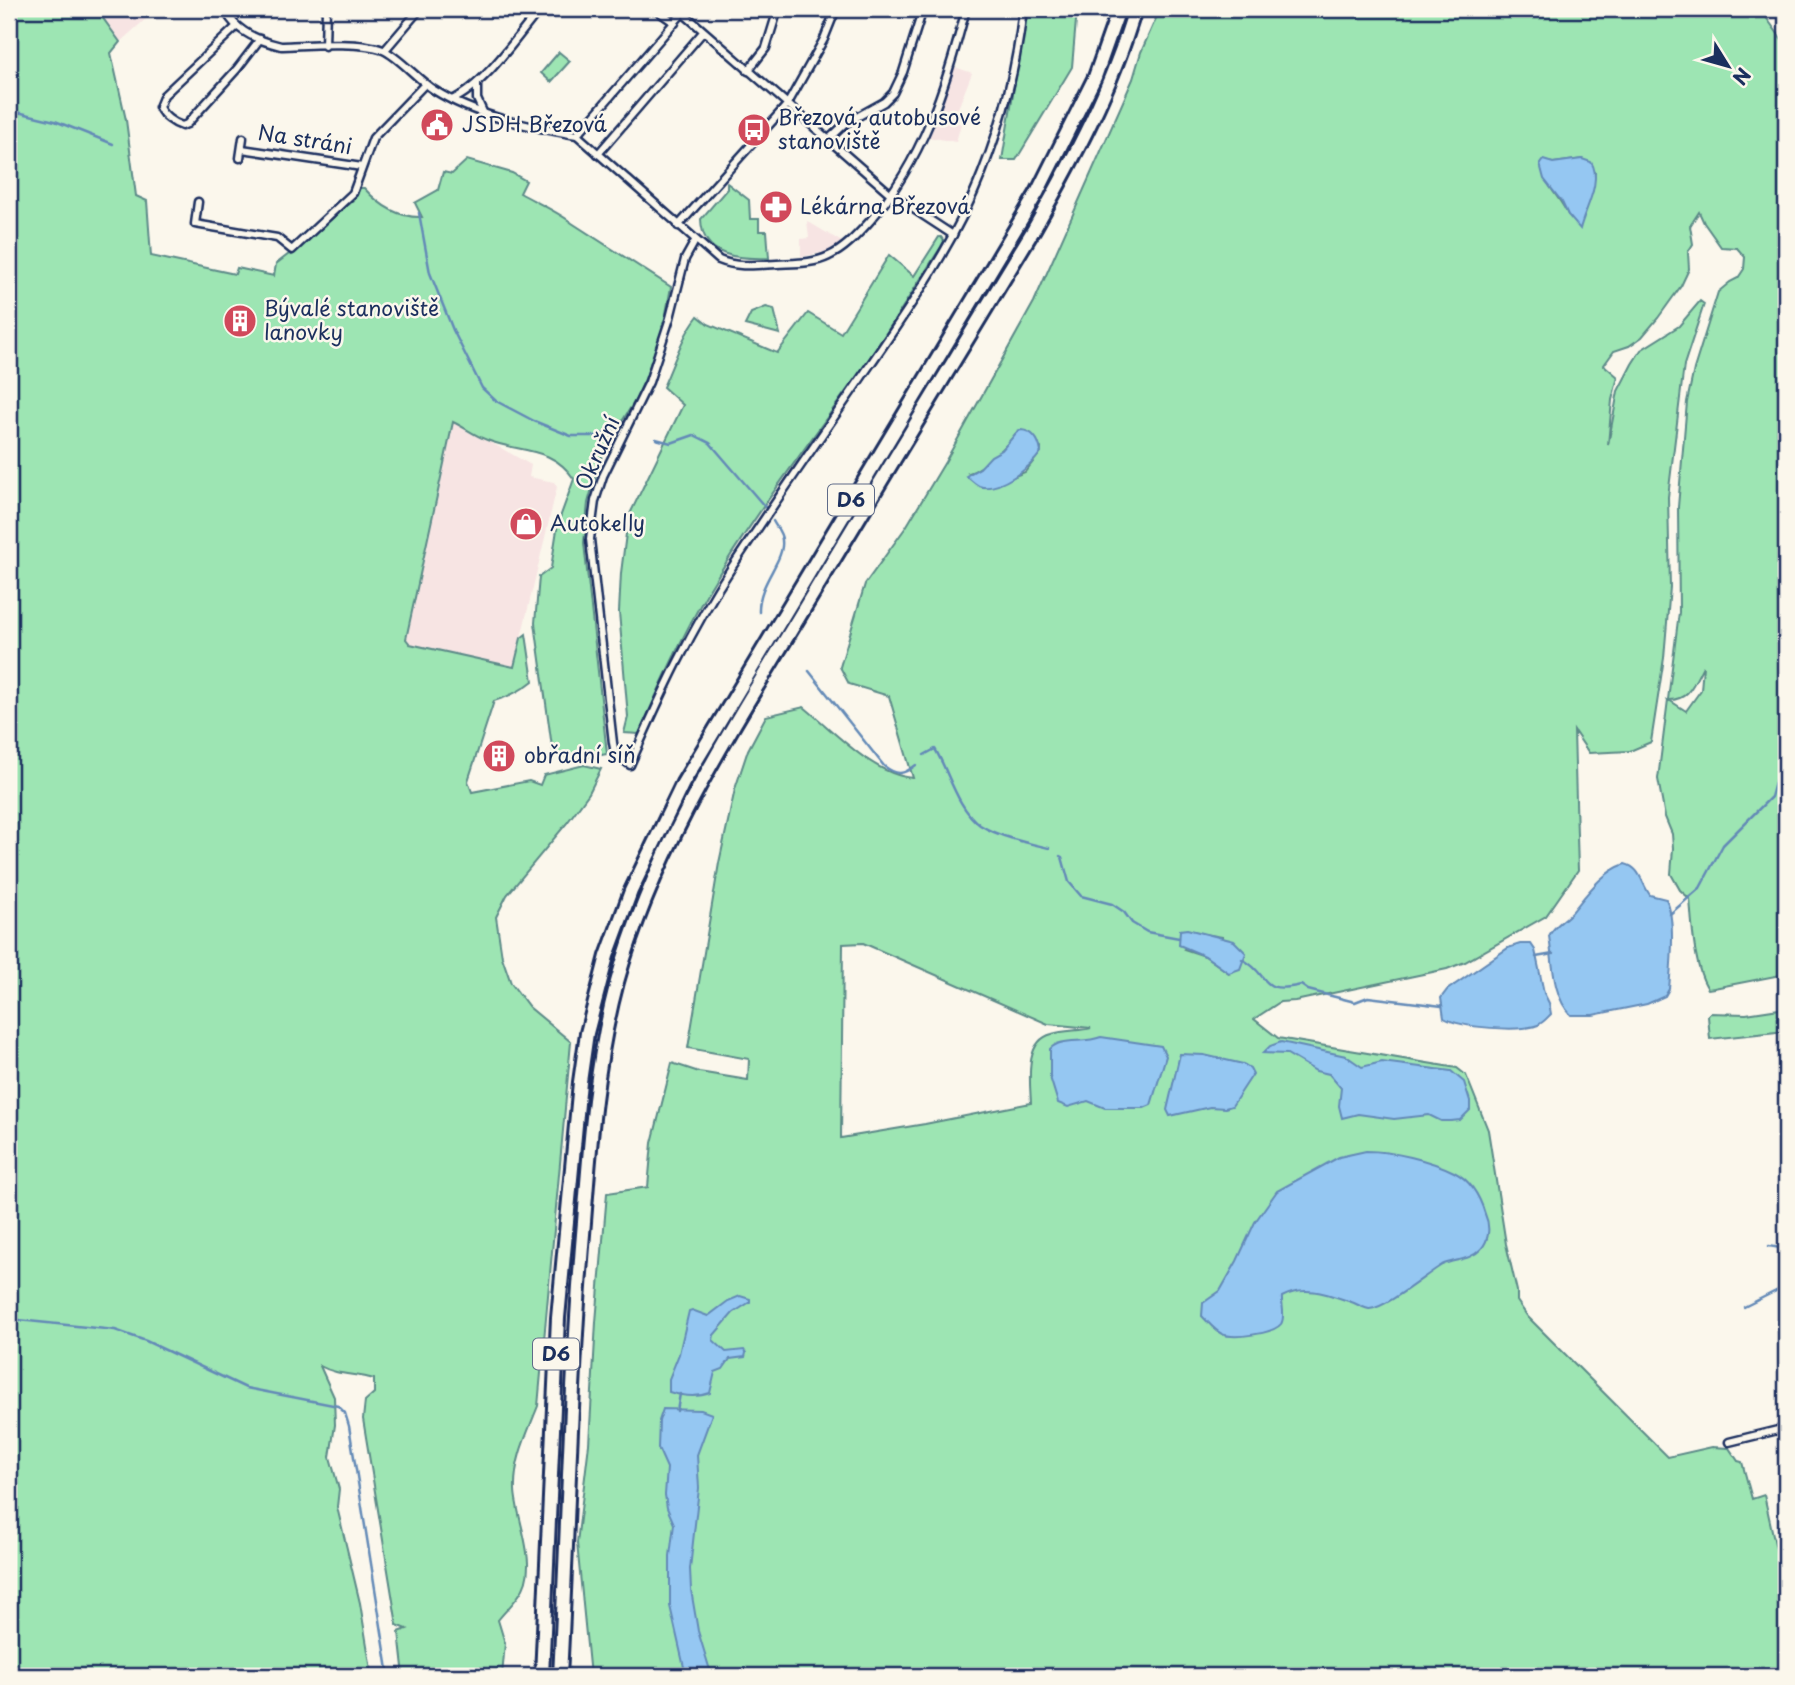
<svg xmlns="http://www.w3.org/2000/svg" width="1795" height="1685" font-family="'Playpen Sans',sans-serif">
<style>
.built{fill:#f7e4e3}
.green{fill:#9de5b3;stroke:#5c8a88;stroke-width:2;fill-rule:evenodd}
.water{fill:#95c7f2;stroke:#648ab7;stroke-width:2}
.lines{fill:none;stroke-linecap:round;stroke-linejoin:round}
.stream{stroke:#648ab7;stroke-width:2.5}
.street-casing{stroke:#1b2f5e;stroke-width:11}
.highway-casing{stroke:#1b2f5e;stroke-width:18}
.street{stroke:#fbf7ec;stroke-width:6}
.highway{stroke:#fbf7ec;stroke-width:12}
.labels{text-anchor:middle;stroke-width:5;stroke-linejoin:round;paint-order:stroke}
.shield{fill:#fbf7ec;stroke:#5e6b89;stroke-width:2}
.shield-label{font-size:19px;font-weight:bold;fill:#1b2f5e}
.poi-label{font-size:21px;fill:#1b2f5e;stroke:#fbf7ec;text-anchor:start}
.street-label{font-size:21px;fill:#1b2f5e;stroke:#fbf7ec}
</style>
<rect width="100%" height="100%" fill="#fbf7ec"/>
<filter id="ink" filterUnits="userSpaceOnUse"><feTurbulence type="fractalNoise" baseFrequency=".0143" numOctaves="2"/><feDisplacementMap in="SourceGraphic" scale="14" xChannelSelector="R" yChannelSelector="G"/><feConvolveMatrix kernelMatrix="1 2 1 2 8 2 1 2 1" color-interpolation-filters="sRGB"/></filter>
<g filter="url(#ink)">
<g class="built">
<path d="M99 9H157L120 42 100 14Z"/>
<path d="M955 67 972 73 953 121 961 124 956 142 928 137Z"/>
<path d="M807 221 842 242 830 251 801 257V239L809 238Z"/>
<path d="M453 421 531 465 529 477 554 482 557 487 514 667 410 644 406 640Z"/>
</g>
<g class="green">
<path d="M9 9H99L100 14 120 42 111 53 126 120 136 196 147 201 151 256 235 274 237 268 274 276 276 264 289 254 291 255 354 199 360 188H364C380 206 398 218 422 217L415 203 438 190 443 172 452 174 467 160 512 173 526 181 520 193C534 201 562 214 572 223L671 287 664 324 645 379 636 399 611 439 600 460 588 503 584 543 607 754C591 756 557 768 552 747L535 623 539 577 551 568 558 523 574 479C551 445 519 453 487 440 475 436 464 427 453 422L406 639 410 644 514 667 521 638 526 634 533 681C522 690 508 697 494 701L468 781 472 792 529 781 540 785 544 775 584 765 601 769 589 793 567 823 507 895 496 917 502 957 511 983 529 1007 571 1042 538 1406C527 1434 514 1459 515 1490 516 1520 541 1568 519 1595 513 1604 505 1611 498 1620L505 1643 502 1676H404L399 1632 407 1629 397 1625 363 1419 365 1401 374 1393V1379C356 1373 338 1376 320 1366L334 1397 335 1425 330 1457 339 1489 337 1507 360 1603 372 1676H9Z"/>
<path d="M1027 9H1077L1072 67 1016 160H1002Z"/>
<path d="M1160 9H1760L1786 45V974L1714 988 1708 989C1694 968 1692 924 1690 899L1680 890 1671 874 1673 848 1672 834 1665 817 1658 779 1679 612 1678 507 1687 402 1694 369 1718 292 1730 282 1738 278 1744 269 1745 257 1737 248 1721 247 1704 223 1699 212 1690 226 1693 244 1688 252 1689 269 1681 286 1658 318 1642 337 1629 346 1614 351 1604 365 1618 377 1612 400 1608 445 1618 391 1632 364 1641 350 1679 326 1700 301 1704 304 1684 365 1668 497 1670 587 1664 658 1651 742 1630 751 1589 753 1574 731 1578 870 1546 916 1465 962 1447 969 1295 1001 1280 1002 1254 1019 1278 1038 1457 1068 1466 1075 1488 1130 1506 1244 1517 1291V1301L1528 1317 1668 1457 1712 1447 1729 1448 1738 1461 1742 1462 1752 1499 1764 1495 1786 1593V1676H590L577 1543 589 1444 596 1322 607 1193 648 1187 652 1143 672 1063 699 1072 748 1080 749 1059 688 1048 719 863 735 789 748 750 766 716 804 707C835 732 873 775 913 778L889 696 849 684 840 667 865 584 906 527 945 462 1034 302 1133 79 1141 52ZM1582 159 1595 172 1593 190 1583 217 1568 215C1560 196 1540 182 1543 161L1553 163ZM1016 433 1041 448V452L1025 472 993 485 969 473C983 469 1008 445 1016 433ZM1703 666 1701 690 1686 711 1669 700C1690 700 1694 682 1703 666ZM1199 933 1223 937 1229 973 1205 956 1184 949ZM863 943 1048 1024 1091 1028C1079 1031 1064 1030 1052 1034 1024 1041 1030 1081 1031 1103L925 1124 841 1138 843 944Z"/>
<path d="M559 52 570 61 551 82 541 73Z"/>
<path d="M727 183 749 200 750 219H759V231H767L769 258C739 259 702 258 701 219L727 189Z"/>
<path d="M939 237H941L944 241 941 247C917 284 894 322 869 359 814 437 755 513 706 595 680 640 660 686 639 734L624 733 628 717 619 612 621 573 628 518 683 405 663 387C674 363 682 336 698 316L708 324 777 353 808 313 841 333 889 255 914 276Z"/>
<path d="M766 307 774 309 780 334 745 325 751 313Z"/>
<path d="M1786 1008V1031L1710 1039 1708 1016 1710 1013 1746 1014Z"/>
</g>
<g class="water">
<path d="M1582 159 1591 162C1603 180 1585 209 1580 229L1568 215 1562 202 1544 179 1540 164 1543 160 1553 163Z"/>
<path d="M1021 430C1034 431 1039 440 1041 452 1031 467 998 493 979 486 975 484 970 479 966 476L980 468 991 456 1002 450 1016 433Z"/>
<path d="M1625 864C1641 868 1641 883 1650 895L1666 899C1676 918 1671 966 1669 989L1665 996 1647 1004 1593 1015H1571C1552 996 1553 962 1549 936 1554 925 1564 921 1572 912 1587 894 1602 872 1625 864Z"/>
<path d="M1187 929 1234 941 1246 953 1240 969 1229 973 1205 956 1179 945 1180 930Z"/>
<path d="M1520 944H1531L1535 950 1544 993 1549 1003 1551 1014C1547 1018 1544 1022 1538 1025 1520 1032 1461 1028 1444 1018L1441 998 1447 990 1508 948Z"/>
<path d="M1101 1037 1161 1046 1166 1056 1151 1105 1144 1108H1105L1088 1101 1068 1107 1058 1103 1050 1077V1049C1061 1037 1083 1044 1101 1037Z"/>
<path d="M1281 1042 1346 1056 1362 1067 1382 1062 1451 1071 1464 1082 1470 1101V1110L1460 1120 1451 1121H1441L1429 1115 1394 1119 1358 1114 1342 1118 1339 1106 1341 1088 1329 1074 1316 1071 1287 1054 1263 1053 1270 1046Z"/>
<path d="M1180 1054 1204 1055 1243 1064 1250 1068 1253 1074 1232 1106 1225 1108 1210 1107 1170 1116 1167 1110Z"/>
<path d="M1366 1151C1392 1151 1430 1160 1454 1172 1470 1180 1480 1197 1485 1214 1490 1225 1490 1239 1481 1249 1470 1261 1455 1259 1442 1265 1428 1273 1384 1310 1369 1309 1364 1308 1358 1305 1354 1303 1330 1295 1306 1284 1282 1297 1281 1304 1286 1316 1281 1324 1273 1334 1233 1339 1222 1334 1215 1331 1208 1322 1202 1316L1203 1303 1220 1291 1237 1261 1255 1222 1277 1191 1339 1157Z"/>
<path d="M740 1296 750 1299V1302L733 1313 714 1335 713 1340 726 1352 744 1350 746 1353 745 1357 730 1359 723 1369 715 1372 710 1393C697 1398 682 1396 669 1392V1379L679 1354 689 1311 692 1310 708 1316 728 1301Z"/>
<path d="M663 1409 701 1410 712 1414 697 1455 699 1488 690 1569 691 1590 698 1631 709 1667 715 1676H686L670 1606V1556L674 1524 667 1508 665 1495 667 1468 658 1448 659 1421Z"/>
</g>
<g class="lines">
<g class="stream">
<path d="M9 110 55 121 113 144"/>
<path d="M419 213 430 273 453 330 482 388 496 401 534 421 571 436H596L617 429"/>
<path d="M656 439 671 443 694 435 710 443 765 507"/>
<path d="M759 612C758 582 785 561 782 540 782 533 776 527 773 521"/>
<path d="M809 671 884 766C897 776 903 775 916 765"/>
<path d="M924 755 935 749C949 772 957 808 980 825 999 837 1027 843 1049 848"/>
<path d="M1060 856 1062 857 1069 882 1081 896 1112 904 1124 912 1132 923 1147 932 1179 938"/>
<path d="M1670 914 1700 888 1723 845 1771 797 1779 768 1786 764"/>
<path d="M1536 957 1553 954"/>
<path d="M1242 959C1272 975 1257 995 1301 985L1308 990 1355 1002 1368 997 1442 1006"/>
<path d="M1769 1246 1786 1249"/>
<path d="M1744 1307 1786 1286"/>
<path d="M9 1319 115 1330 146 1341 246 1388 338 1406 345 1413 349 1426 389 1676"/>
<path d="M677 1411 680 1394"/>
</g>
<defs>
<g id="street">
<path d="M225 9C234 31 259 41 281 46 308 45 360 41 383 50 398 56 418 80 434 90 475 116 529 127 577 135L719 260C738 268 757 265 777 264 795 263 813 264 829 256 845 249 858 234 870 221 923 160 946 86 966 9"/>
<path d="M655 9 675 23"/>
<path d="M683 13 892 195 953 235"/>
<path d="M236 27 164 95 159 107C163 116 173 123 182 126L187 124 237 69 260 39"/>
<path d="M325 46 326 9"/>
<path d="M385 50 420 9"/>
<path d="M748 71 766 48 778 9"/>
<path d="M477 84V99L483 112"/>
<path d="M452 100C485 85 517 37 540 9"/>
<path d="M577 135 686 9"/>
<path d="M828 140 846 123 884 102 893 93 903 72 923 9"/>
<path d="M242 149 362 167"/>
<path d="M598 154 703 32"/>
<path d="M240 158 243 138"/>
<path d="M198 202 195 224 277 238 292 250 353 193 373 138 425 84"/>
<path d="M678 226 787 105 824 39 836 9"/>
<path d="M695 241 685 259 670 318 649 382 603 476 595 501 590 539 613 743 615 753 630 765C660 697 691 629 732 567 777 499 824 432 870 365 912 304 955 242 982 173 1003 120 1017 65 1023 9"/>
<path d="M1729 1442 1786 1428"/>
</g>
<g id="highway">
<path d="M542 1676 558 1318 580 1082 587 1033 607 956 631 891 683 783 1037 193 1095 77 1119 9"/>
<path d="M560 1676C568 1525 571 1373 584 1222 590 1142 596 1060 617 982 654 848 731 730 802 612 879 484 956 357 1034 229 1074 158 1112 88 1135 9"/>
</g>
</defs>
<use href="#street" class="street-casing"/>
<use href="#highway" class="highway-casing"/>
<use href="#street" class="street"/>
<use href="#highway" class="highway"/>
</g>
</g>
<defs>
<symbol id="civic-disc" viewBox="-11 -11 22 22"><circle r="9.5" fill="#d1495b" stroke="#fbf7ec"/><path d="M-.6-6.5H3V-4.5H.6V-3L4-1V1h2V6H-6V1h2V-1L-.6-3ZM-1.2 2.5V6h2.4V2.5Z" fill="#fff"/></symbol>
<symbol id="bus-disc" viewBox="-11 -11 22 22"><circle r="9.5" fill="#d1495b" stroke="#fbf7ec"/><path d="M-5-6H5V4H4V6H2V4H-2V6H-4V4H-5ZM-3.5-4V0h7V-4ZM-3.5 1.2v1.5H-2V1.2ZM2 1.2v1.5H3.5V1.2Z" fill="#fff"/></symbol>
<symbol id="pharmacy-disc" viewBox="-11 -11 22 22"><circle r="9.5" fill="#d1495b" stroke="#fbf7ec"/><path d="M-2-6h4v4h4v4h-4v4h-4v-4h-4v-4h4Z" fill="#fff"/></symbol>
<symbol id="building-disc" viewBox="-11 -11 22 22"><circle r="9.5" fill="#d1495b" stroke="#fbf7ec"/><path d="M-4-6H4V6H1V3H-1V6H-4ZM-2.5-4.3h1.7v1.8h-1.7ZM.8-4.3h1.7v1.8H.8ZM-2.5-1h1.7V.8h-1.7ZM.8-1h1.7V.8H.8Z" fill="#fff"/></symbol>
<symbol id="shop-disc" viewBox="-11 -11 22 22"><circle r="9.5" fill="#d1495b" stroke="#fbf7ec"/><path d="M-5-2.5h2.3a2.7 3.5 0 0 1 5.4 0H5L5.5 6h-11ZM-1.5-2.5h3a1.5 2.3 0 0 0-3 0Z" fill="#fff"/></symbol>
</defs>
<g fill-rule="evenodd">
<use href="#civic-disc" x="418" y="106" width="38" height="38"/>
<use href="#bus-disc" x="735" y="111" width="38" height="38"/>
<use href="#pharmacy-disc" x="757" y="188" width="38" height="38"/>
<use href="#building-disc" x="221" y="302" width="38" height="38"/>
<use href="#shop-disc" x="507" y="505" width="38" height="38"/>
<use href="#building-disc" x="480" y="737" width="38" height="38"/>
</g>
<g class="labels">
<g class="shield">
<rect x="828" y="484.5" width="46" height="31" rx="5"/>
<rect x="533" y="1338.5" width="46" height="31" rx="5"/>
</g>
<g class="shield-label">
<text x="851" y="507">D6</text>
<text x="556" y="1361">D6</text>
</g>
<g class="poi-label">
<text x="778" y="125">Březová, autobusové<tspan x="778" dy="24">stanoviště</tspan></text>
<text x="462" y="132">JSDH Březová</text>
<text x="800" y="214">Lékárna Březová</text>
<text x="264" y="316">Bývalé stanoviště<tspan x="264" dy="24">lanovky</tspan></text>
<text x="550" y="531">Autokelly</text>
<text x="524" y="763">obřadní síň</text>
</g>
<g class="street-label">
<text transform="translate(305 140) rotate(9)" y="7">Na stráni</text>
<text transform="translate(598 453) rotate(-66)" y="7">Okružní</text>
</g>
</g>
<rect width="1795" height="1685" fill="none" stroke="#fbf7ec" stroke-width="35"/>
<rect x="18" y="18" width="1760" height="1650" fill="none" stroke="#1b2f5e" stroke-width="2.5" filter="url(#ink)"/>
<g transform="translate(1728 66) rotate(127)" stroke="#fbf7ec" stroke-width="5" paint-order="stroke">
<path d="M0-5L12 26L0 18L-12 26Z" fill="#1b2f5e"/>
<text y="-10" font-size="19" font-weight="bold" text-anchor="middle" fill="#1b2f5e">N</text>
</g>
</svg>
